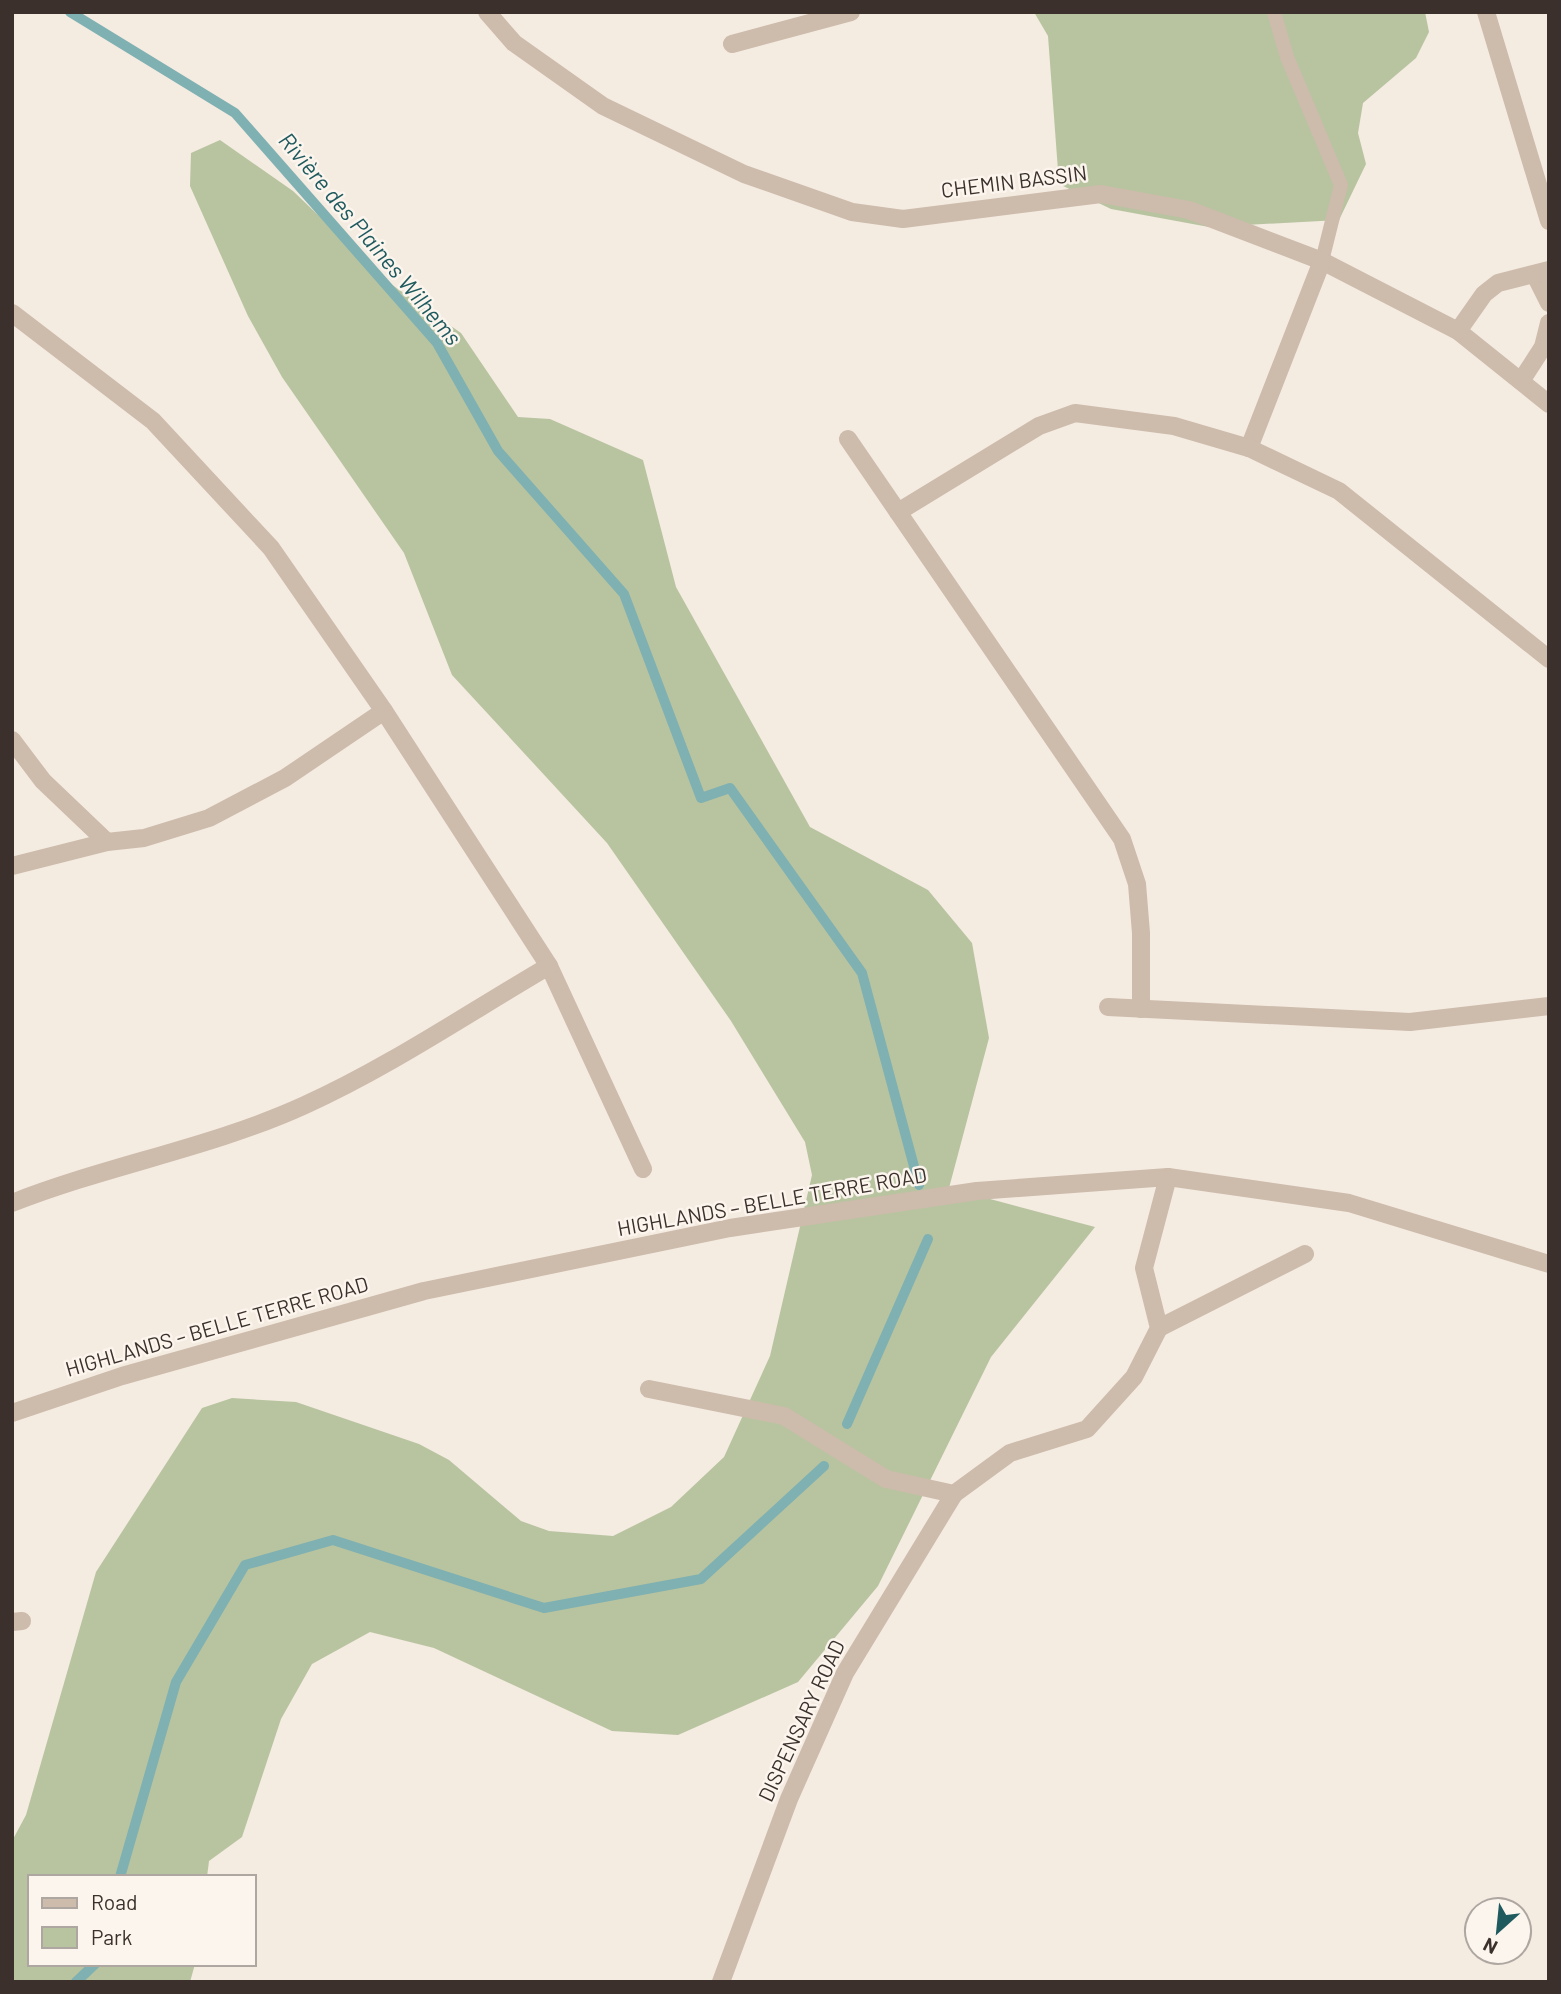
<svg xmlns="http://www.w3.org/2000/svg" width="1561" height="1994" font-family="Barlow,sans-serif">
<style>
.green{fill:#b8c4a0}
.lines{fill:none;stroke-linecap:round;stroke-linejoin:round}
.stream{stroke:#7fb0b2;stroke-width:10}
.service{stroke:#cdbbac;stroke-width:14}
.minor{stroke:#cdbbac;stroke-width:18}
.tertiary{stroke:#cdbbac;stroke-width:18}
.labels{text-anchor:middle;stroke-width:5;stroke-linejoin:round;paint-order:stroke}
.street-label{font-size:21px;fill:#3b302b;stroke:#fbf5ee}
.water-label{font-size:23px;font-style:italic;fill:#1f5a5e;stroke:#fbf5ee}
</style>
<rect width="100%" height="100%" fill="#f4ebe1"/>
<g class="green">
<path d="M1034 12H1425L1429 32 1416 58 1363 103 1358 133 1366 164 1339 220 1209 227 1111 209 1059 184 1048 36Z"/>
<path d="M220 140 293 191 388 282 461 333 518 417 550 419 643 460 676 587 810 827 928 890 972 943 989 1038 949 1188 1095 1227 991 1357 878 1586 798 1682 678 1735 612 1731 434 1648 370 1632 312 1664 281 1719 242 1837 209 1861 207 1877H30V1964H195L190 1982H12V1841L26 1815 96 1572 202 1408 232 1398 296 1402 419 1444 449 1460 521 1521 549 1531 613 1536 671 1507 724 1457 770 1356 812 1175 805 1142 731 1021 607 843 452 675 404 553 282 377 248 316 190 186 191 153Z"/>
</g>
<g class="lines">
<g class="stream">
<path d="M70 12 235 113 437 343 498 451 624 594 701 798 730 788 862 973 919 1185"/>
<path d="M847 1424 928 1239"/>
<path d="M120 1877 176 1682 245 1565 333 1540 544 1608 701 1579 824 1466"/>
<path d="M76 1982 95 1964"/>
</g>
<path class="service" d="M1274 12 1287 57 1341 185 1322 261"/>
<g class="minor">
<path d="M487 12 514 43 603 106 744 174 852 212 903 219 1101 194 1189 210 1322 261 1458 331 1549 404"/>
<path d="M1486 12 1549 221"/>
<path d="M732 44 851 12"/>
<path d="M1535 275 1549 303"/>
<path d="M12 313 153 421 271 548 384 711 549 966 643 1169"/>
<path d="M1458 331 1484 294 1498 283 1549 270"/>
<path d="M1521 381 1543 347 1549 323"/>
<path d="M848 439 1122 839 1137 884 1141 933V1009"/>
<path d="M1249 448 1322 261"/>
<path d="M898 512 1039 426 1075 413 1174 426 1249 448 1339 491 1549 659"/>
<path d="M12 740 43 781 107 842"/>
<path d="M12 866 107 842 144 838 209 818 285 778 384 711"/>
<path d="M1108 1007 1410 1022 1549 1006"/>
<path d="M12 1203C108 1165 211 1148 305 1105 389 1067 470 1012 549 966"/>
<path d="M1159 1328 1305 1254"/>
<path d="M649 1389 784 1416 886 1479 954 1494 1010 1453 1087 1429 1134 1377 1159 1328 1144 1268 1168 1177"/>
<path d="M12 1622 22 1621"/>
<path d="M721 1982 789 1799 845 1673 954 1494"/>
</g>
<path class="tertiary" d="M12 1413 122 1376 424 1291 730 1228 977 1191 1168 1177 1349 1203 1549 1264"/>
</g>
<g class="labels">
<g class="street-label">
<text transform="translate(1014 182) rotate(-7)" y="7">CHEMIN BASSIN</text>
<text transform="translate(772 1202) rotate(-10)" y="7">HIGHLANDS – BELLE TERRE ROAD</text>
<text transform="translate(217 1327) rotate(-16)" y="7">HIGHLANDS – BELLE TERRE ROAD</text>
<text transform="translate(802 1721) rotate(-65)" y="7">DISPENSARY ROAD</text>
</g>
<g class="water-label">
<text transform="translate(370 239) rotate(50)" y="8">Rivière des Plaines Wilhems</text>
</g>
</g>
<rect width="1561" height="1994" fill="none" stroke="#3b302b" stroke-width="28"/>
<rect x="28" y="1875" width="228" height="91" fill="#fbf5ee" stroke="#aea6a0" stroke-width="2"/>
<rect x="42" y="1898" width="35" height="10" fill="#cdbbac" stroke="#aea6a0" stroke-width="2"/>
<text x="91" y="1910" font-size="21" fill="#3b302b">Road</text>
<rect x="42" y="1927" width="35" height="21" fill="#b8c4a0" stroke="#aea6a0" stroke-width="2"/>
<text x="91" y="1945" font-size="21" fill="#3b302b">Park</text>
<g transform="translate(1498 1931) rotate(207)"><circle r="33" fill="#fbf5ee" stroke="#aea6a0" stroke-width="2"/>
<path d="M0-5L12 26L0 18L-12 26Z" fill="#1f5a5e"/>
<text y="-10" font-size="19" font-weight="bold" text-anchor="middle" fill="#3b302b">N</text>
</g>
</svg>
